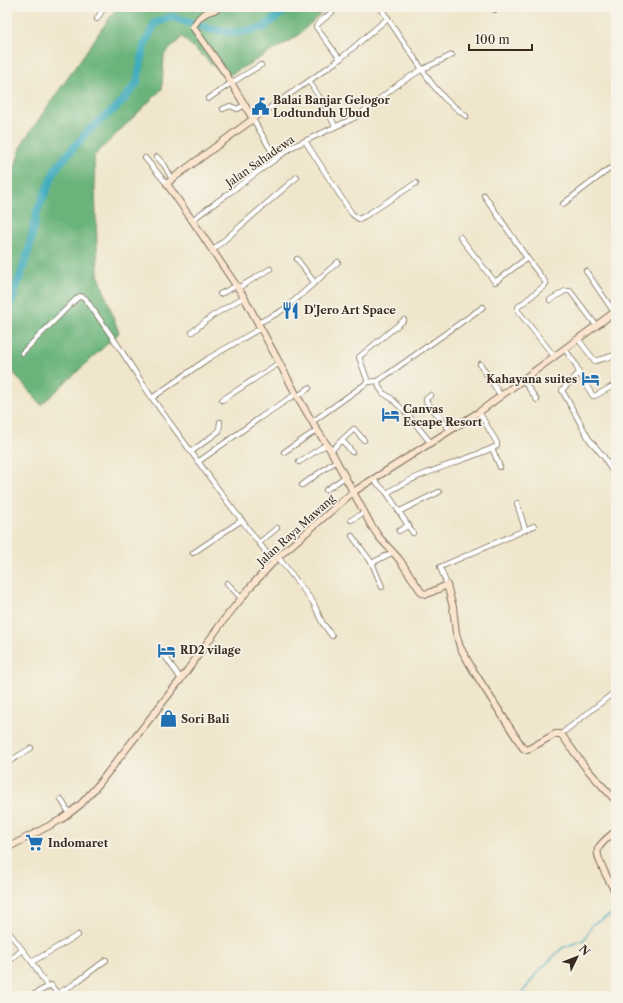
<svg xmlns="http://www.w3.org/2000/svg" width="623" height="1003" font-family="'Libre Caslon Text',serif">
<style>
.forest{fill:#6ab47c;stroke:#526f4d}
.lines{fill:none;stroke-linecap:round;stroke-linejoin:round}
.stream{stroke:#3facbd;stroke-width:1.5}
.river{stroke:#3facbd;stroke-width:8}
.street-casing{stroke:#7a6c5b;stroke-width:6}
.secondary-casing{stroke:#7a6c5b;stroke-width:8}
.street{stroke:#fff;stroke-width:4.5}
.secondary{stroke:#fbe5cf;stroke-width:6}
.labels{text-anchor:middle;stroke-width:3.5;stroke-linejoin:round;paint-order:stroke}
.poi-label{font-size:11px;font-weight:bold;fill:#3b2a1e;stroke:#f7f3e8;text-anchor:start}
.street-label{font-size:11px;fill:#3b2a1e;stroke:#f7f3e8}
</style>
<rect width="100%" height="100%" fill="#f7f3e8"/>
<filter id="ink" filterUnits="userSpaceOnUse"><feTurbulence type="fractalNoise" baseFrequency=".025" numOctaves="2"/><feDisplacementMap in="SourceGraphic" scale="8" xChannelSelector="R" yChannelSelector="G"/><feConvolveMatrix kernelMatrix="1 2 1 2 8 2 1 2 1" color-interpolation-filters="sRGB"/></filter>
<filter id="wash" filterUnits="userSpaceOnUse"><feTurbulence type="fractalNoise" baseFrequency=".012" numOctaves="4" result="noise"/><feDisplacementMap in="SourceGraphic" scale="16" xChannelSelector="R" yChannelSelector="G"/><feGaussianBlur stdDeviation="0.9" result="paint"/><feColorMatrix in="noise" values="0 0 0 0 0 0 0 0 0 0 0 0 0 0 0 0 0 1.4 0 .05"/><feComposite in="paint" operator="in"/></filter>
<g filter="url(#wash)">
<rect width="100%" height="100%" fill="#efe6cc"/>
<path class="forest" d="M114 7H328L295 38 226 77 182 37 164 55 162 89 94 156 98 274 119 333 41 405 7 365V192L23 142 115 10Z"/>
<g class="lines">
<path class="stream" d="M520 996 536 974 562 948 584 940 593 924 616 912"/>
<path class="river" d="M7 316 29 249 37 211 56 168 88 131 122 102 137 83 144 46 155 23 171 17 210 29 234 33 263 28 289 7"/>
</g>
</g>
<g filter="url(#ink)">
<g class="lines">
<defs>
<g id="street">
<path d="M338 7 318 24 316 27 340 59"/>
<path d="M380 7 432 84 445 99 466 116"/>
<path d="M493 7 495 10"/>
<path d="M97 19 104 7"/>
<path d="M309 81 325 106 335 126"/>
<path d="M208 99 231 83 261 65"/>
<path d="M223 109 230 106 238 109 244 105"/>
<path d="M305 141 352 214 359 219 365 216 416 183"/>
<path d="M157 157 165 166 172 179"/>
<path d="M145 158 167 184"/>
<path d="M276 159 253 119 309 81 340 59 388 18"/>
<path d="M484 195 527 258 546 283 544 286 518 307V311L554 356"/>
<path d="M563 204 609 169 616 168"/>
<path d="M192 220 292 147 356 117 400 83 421 70 452 55"/>
<path d="M460 237 495 282 527 258"/>
<path d="M213 250 297 177"/>
<path d="M297 259 314 282"/>
<path d="M586 271 614 312"/>
<path d="M238 288 270 269"/>
<path d="M220 294 236 286"/>
<path d="M550 300 565 291H570L596 325"/>
<path d="M258 323 278 313 287 307 338 262"/>
<path d="M192 332 212 316 244 297"/>
<path d="M578 339 595 361 616 355"/>
<path d="M565 349 576 365 579 373 562 390 589 439 604 457 616 478"/>
<path d="M22 353 75 300 80 296 85 298 115 341 152 398 229 504 273 561"/>
<path d="M480 364 501 396"/>
<path d="M579 373 593 396H595L611 387"/>
<path d="M523 380 537 400"/>
<path d="M378 381 379 387 383 393 391 398 409 416 430 442"/>
<path d="M368 382 359 357 404 320"/>
<path d="M431 395 426 399V401L450 430"/>
<path d="M298 396 309 388"/>
<path d="M152 398 209 358 261 328"/>
<path d="M222 400 279 363"/>
<path d="M312 422 368 382 378 381 483 307"/>
<path d="M342 440 354 429 364 440"/>
<path d="M492 448 500 467"/>
<path d="M331 451 342 440 352 452"/>
<path d="M191 452 219 431 220 422"/>
<path d="M284 452 317 430"/>
<path d="M198 462 261 417 296 394"/>
<path d="M299 462 327 444"/>
<path d="M373 479 387 493 413 533"/>
<path d="M302 485 336 461"/>
<path d="M326 490 345 477"/>
<path d="M387 493C421 471 460 463 497 446V443L479 412"/>
<path d="M517 503 525 529"/>
<path d="M400 511 439 492"/>
<path d="M351 520 365 512"/>
<path d="M399 531 409 525"/>
<path d="M352 536 372 563 382 587"/>
<path d="M259 543 277 528"/>
<path d="M193 553 242 520"/>
<path d="M278 557 313 602 322 622 332 636"/>
<path d="M372 563 393 552"/>
<path d="M227 583 241 598"/>
<path d="M447 585 440 567 534 526"/>
<path d="M160 649 181 679"/>
<path d="M561 734 616 691"/>
<path d="M7 763 31 748"/>
<path d="M61 799 69 813"/>
<path d="M7 930 32 962 47 986"/>
<path d="M32 962 78 935"/>
<path d="M7 963 22 950"/>
<path d="M31 996 51 985 56 992 58 993 74 984 106 960"/>
</g>
<g id="secondary">
<path d="M220 7C217 10 212 10 208 12 200 15 197 21 193 27L226 74 253 119 172 179 167 184 192 220 244 297 296 394 317 430 331 451 371 525 379 537 399 559 422 593 427 594 447 585 453 607 456 633 460 647 473 670 523 748 527 750 555 734H561L585 767 616 801"/>
<path d="M616 831C610 836 601 842 598 849 595 858 611 884 616 893"/>
<path d="M7 848 62 819 81 804 98 785 181 679 223 621 253 584 278 557 353 492 479 412 616 311"/>
</g>
</defs>
<use href="#street" class="street-casing"/>
<use href="#secondary" class="secondary-casing"/>
<use href="#street" class="street"/>
<use href="#secondary" class="secondary"/>
</g>
</g>
<defs>
<symbol id="civic-bare" viewBox="-9 -9 18 18"><path d="M-.6-6.5H3V-4.5H.6V-3L4-1V1h2V6H-6V1h2V-1L-.6-3ZM-1.2 2.5V6h2.4V2.5Z" fill="#1f6fb2" stroke="#f7f3e8" stroke-width="2.5" paint-order="stroke"/></symbol>
<symbol id="restaurant-bare" viewBox="-9 -9 18 18"><path d="M-5-6h1v4h1v-4h1v4h1v-4h1v5L-1.5 .5V6h-2V.5L-5-1ZM5-6V6H3V1.5H1.5Q1.5-4 5-6Z" fill="#1f6fb2" stroke="#f7f3e8" stroke-width="2.5" paint-order="stroke"/></symbol>
<symbol id="hotel-bare" viewBox="-9 -9 18 18"><path d="M-6-4.5h1.5V1H6V5H4.5V3h-9V5H-6ZM-4 0a1.8 1.8 0 1 1 3.6 0ZM.5 0V-2.5h3Q6-2.5 6 0Z" fill="#1f6fb2" stroke="#f7f3e8" stroke-width="2.5" paint-order="stroke"/></symbol>
<symbol id="shop-bare" viewBox="-9 -9 18 18"><path d="M-5-2.5h2.3a2.7 3.5 0 0 1 5.4 0H5L5.5 6h-11ZM-1.5-2.5h3a1.5 2.3 0 0 0-3 0Z" fill="#1f6fb2" stroke="#f7f3e8" stroke-width="2.5" paint-order="stroke"/></symbol>
<symbol id="supermarket-bare" viewBox="-9 -9 18 18"><path d="M-6-5.5h2.5l.6 2H6L4.5 2H-2.5L-4.4-4H-6ZM-1.5 3.2a1.3 1.3 0 1 0 .1 0ZM3 3.2a1.3 1.3 0 1 0 .1 0Z" fill="#1f6fb2" stroke="#f7f3e8" stroke-width="2.5" paint-order="stroke"/></symbol>
</defs>
<g fill-rule="evenodd">
<use href="#civic-bare" x="248" y="94" width="25" height="25"/>
<use href="#restaurant-bare" x="278" y="298" width="25" height="25"/>
<use href="#hotel-bare" x="578" y="366" width="25" height="25"/>
<use href="#hotel-bare" x="378" y="402" width="25" height="25"/>
<use href="#hotel-bare" x="154" y="638" width="25" height="25"/>
<use href="#shop-bare" x="156" y="706" width="25" height="25"/>
<use href="#supermarket-bare" x="22" y="830" width="25" height="25"/>
</g>
<g class="labels">
<g class="poi-label">
<text x="273" y="104">Balai Banjar Gelogor<tspan x="273" dy="13">Lodtunduh Ubud</tspan></text>
<text x="304" y="314">D'Jero Art Space</text>
<text x="577" y="383" text-anchor="end">Kahayana suites</text>
<text x="403" y="413">Canvas<tspan x="403" dy="13">Escape Resort</tspan></text>
<text x="180" y="654">RD2 vilage</text>
<text x="181" y="723">Sori Bali</text>
<text x="48" y="847">Indomaret</text>
</g>
<g class="street-label">
<text transform="translate(260 161) rotate(-35)" y="4">Jalan Sahadewa</text>
<text transform="translate(296 530) rotate(-42)" y="4">Jalan Raya Mawang</text>
</g>
</g>
<rect width="623" height="1003" fill="none" stroke="#f7f3e8" stroke-width="24"/>
<g transform="translate(577 957) rotate(47)" stroke="#f7f3e8" stroke-width="3" paint-order="stroke">
<path d="M0-3L7 15L0 10L-7 15Z" fill="#3b2a1e"/>
<text y="-6" font-size="11" font-weight="bold" text-anchor="middle" fill="#3b2a1e">N</text>
</g>
<path d="M469 44v6h63v-6" fill="none" stroke="#3b2a1e" stroke-width="2"/>
<text x="475" y="44" font-size="12" fill="#3b2a1e" stroke="#f7f3e8" stroke-width="3" paint-order="stroke">100 m</text>
</svg>
